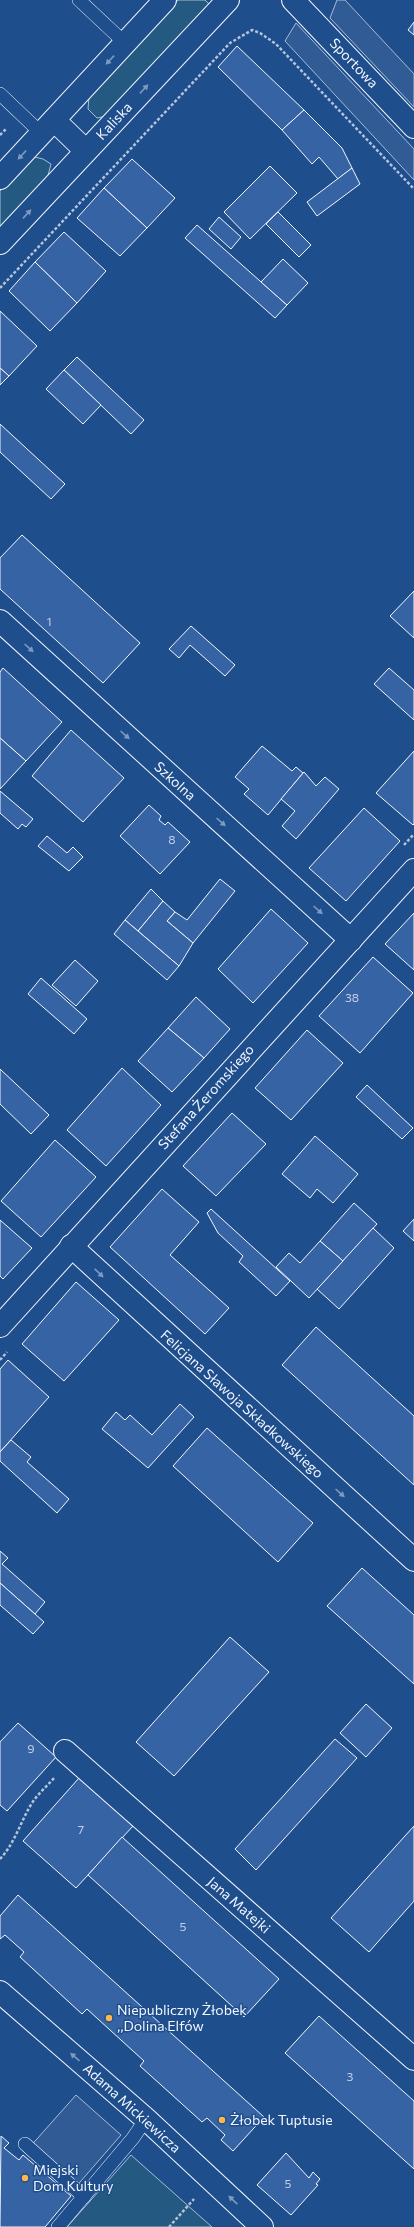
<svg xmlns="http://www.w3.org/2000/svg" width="414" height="2227" font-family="Commissioner,sans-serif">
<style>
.green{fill:#245a82;stroke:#a8bbd7}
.parking{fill:#305b95;stroke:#a8bbd7}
.building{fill:#3563a3;stroke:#f2f6ff}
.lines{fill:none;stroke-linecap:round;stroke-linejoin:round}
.lane-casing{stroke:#f2f6ff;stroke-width:14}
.street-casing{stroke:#f2f6ff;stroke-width:24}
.secondary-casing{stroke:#f2f6ff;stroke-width:24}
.path{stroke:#b3c4dc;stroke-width:2.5;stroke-dasharray:3 2;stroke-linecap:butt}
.lane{stroke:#1f4e8c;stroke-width:13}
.street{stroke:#1f4e8c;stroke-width:22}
.secondary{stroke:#1f4e8c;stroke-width:22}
.oneway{fill:#7e9ac0}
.poi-dot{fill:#ffb74d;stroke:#1f4e8c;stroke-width:1.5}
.labels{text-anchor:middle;stroke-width:3;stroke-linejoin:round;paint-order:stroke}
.number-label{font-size:12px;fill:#c3d1e8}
.street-label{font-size:14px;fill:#f2f6ff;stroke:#1f4e8c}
.poi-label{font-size:14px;fill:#f2f6ff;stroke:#1f4e8c;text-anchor:start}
</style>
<rect width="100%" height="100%" fill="#1f4e8c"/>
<g class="green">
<path d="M178 0H205L209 4 107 116 97 118 88 109 89 97Z"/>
<path d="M35 157 43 159 51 164 47 179 0 231V191L27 162Z"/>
<path d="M131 2155 212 2227H67Z"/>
</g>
<g class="parking">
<path d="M337 0H345L414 74V107L330 18Z"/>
<path d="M296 23 414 149V180L285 41Z"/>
<path d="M76 2095 121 2135 74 2189 28 2149Z"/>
</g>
<g class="building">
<path d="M414 22V35L408 30Z"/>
<path d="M237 46 304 110 282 130 218 67Z"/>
<path d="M304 110 342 148 352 168 338 179 319 157 312 164 282 130Z"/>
<path d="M132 159 175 198 147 228 104 188Z"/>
<path d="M270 166 297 193 250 239 224 212Z"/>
<path d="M352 168 360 184 317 216 307 202Z"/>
<path d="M104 188 147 228 120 256 77 218Z"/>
<path d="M278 212 311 245 299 257 266 224Z"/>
<path d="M219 217 241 237 231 249 209 229Z"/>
<path d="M197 225 287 305 275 318 185 238Z"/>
<path d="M64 232 106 271 77 303 35 262Z"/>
<path d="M283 259 308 283 287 305 261 282Z"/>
<path d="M35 262 77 303 50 331 9 291Z"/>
<path d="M0 311 37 346 9 376 0 368Z"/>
<path d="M77 357 144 420 131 434 64 370Z"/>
<path d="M0 368 9 376 0 385Z"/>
<path d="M64 370 101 405 83 424 46 389Z"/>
<path d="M0 424 65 484 51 499 0 452Z"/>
<path d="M22 535 140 643 103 683 0 589V558Z"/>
<path d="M414 591V638L390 616Z"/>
<path d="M191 626 235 665 225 676 190 645 179 658 169 649Z"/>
<path d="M3 668 62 722 26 761 0 738V672Z"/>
<path d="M389 668 414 690V720L374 684Z"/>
<path d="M71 730 124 778 83 822 32 776Z"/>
<path d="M0 738 26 761 0 789Z"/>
<path d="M262 746 292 771 296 767 303 773 268 815 244 794 249 789 235 777Z"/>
<path d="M414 751V824L413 825 376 793Z"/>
<path d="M304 772 316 786 325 777 339 789 296 839 282 826 295 811 281 799Z"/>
<path d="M0 791 33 819 26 827 22 824 18 829 0 813Z"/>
<path d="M149 805 161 816 159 820 165 825 168 822 190 842 160 874 120 836Z"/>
<path d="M364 808 400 841 346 901 309 868Z"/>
<path d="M47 836 67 853 73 847 83 857 69 871 38 846Z"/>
<path d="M220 879 235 891 193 943 167 921 175 912 187 920Z"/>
<path d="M151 889 163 901 138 931 125 920Z"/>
<path d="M163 901 175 912 167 921 193 943 179 966 138 931Z"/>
<path d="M271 909 308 943 253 1003 218 969Z"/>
<path d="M414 913V970L385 944Z"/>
<path d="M125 920 179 966 167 980 114 934Z"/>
<path d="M373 957 413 993 360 1053 319 1016Z"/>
<path d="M75 960 98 981 76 1006 52 985Z"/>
<path d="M41 978 87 1019 74 1034 28 994Z"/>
<path d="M196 997 230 1029 204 1058 168 1028Z"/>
<path d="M168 1028 204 1058 172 1092 138 1061Z"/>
<path d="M307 1030 343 1063 291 1120 255 1088Z"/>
<path d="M122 1068 161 1105 106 1166 67 1130Z"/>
<path d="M0 1069 49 1115 31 1134 0 1104Z"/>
<path d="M367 1085 413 1128 402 1139 356 1097Z"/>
<path d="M232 1113 266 1144 216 1196 183 1166Z"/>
<path d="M315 1136 358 1174 333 1203 317 1189 310 1198 282 1174Z"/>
<path d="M55 1140 96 1177 41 1237 1 1201Z"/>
<path d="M162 1189 199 1222 170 1255 229 1308 205 1334 110 1247Z"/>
<path d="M354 1203 377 1224 343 1261 320 1241Z"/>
<path d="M211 1209 290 1281 276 1296 239 1262 243 1256 218 1233 207 1213Z"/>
<path d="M414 1219V1241L403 1231Z"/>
<path d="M0 1220 32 1248 3 1279 0 1276Z"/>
<path d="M373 1228 394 1248 339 1309 317 1289Z"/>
<path d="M320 1241 343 1261 309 1298 276 1267 289 1253 300 1263Z"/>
<path d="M76 1282 119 1320 64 1381 22 1344Z"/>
<path d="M316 1327 414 1416V1485L282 1365Z"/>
<path d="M8 1360 49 1397 0 1452V1369Z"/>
<path d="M180 1404 194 1417 148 1468 102 1429 116 1412 125 1420 130 1415 152 1435Z"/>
<path d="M207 1428 313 1523 278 1562 173 1466Z"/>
<path d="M11 1440 31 1457 27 1462 69 1499 57 1513 0 1461V1452Z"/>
<path d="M0 1551 8 1558 2 1564 45 1602 35 1614 0 1583Z"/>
<path d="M362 1568 414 1615V1684L327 1606Z"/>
<path d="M0 1583 44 1622 33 1634 0 1605Z"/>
<path d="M230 1637 269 1672 174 1776 136 1742Z"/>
<path d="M366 1704 392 1728 366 1757 340 1733Z"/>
<path d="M18 1723 56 1757 7 1811 0 1805V1742Z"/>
<path d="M335 1739 357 1758 256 1870 235 1849Z"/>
<path d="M79 1778 133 1826 76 1888 23 1841Z"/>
<path d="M414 1826V1901L369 1952 331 1918Z"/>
<path d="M122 1837 279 1979 244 2017 88 1875Z"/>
<path d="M18 1895 264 2117 233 2151 221 2140 225 2135 207 2118 202 2122 140 2066 144 2061 87 2009 82 2014 20 1957 24 1952 5 1935 0 1939V1916Z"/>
<path d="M319 2016 414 2101V2169L285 2053Z"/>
<path d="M1 2136 9 2143 4 2148 19 2160 23 2155 71 2196 45 2227H0Z"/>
<path d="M286 2153 309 2178 313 2172 320 2179 316 2184 318 2185 291 2215 257 2185Z"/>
</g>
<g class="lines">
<defs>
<g id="lane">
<path d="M79 0 125 43"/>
<path d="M0 94 41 133"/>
<path d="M25 2144 84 2197"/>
<path d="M58 2227 133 2138 146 2119"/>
</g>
<g id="street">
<path d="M0 621 351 940"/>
<path d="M71 1246 414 1560"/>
<path d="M65 1751 414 2059"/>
<path d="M0 1992 146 2119 262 2227"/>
</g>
<g id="secondary">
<path d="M293 0 414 127"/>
<path d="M54 120 86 151"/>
<path d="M0 178 165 0"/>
<path d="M0 243 228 0"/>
<path d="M0 1326 414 870"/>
</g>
</defs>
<use href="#lane" class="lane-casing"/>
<use href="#street" class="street-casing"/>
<use href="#secondary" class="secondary-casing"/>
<g class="path">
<path d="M0 135 6 129"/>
<path d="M0 288 230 43 252 30 260 33 276 44 414 189"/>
<path d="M404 845 414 834"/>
<path d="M0 1360 7 1352"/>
<path d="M0 1859C16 1842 21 1819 34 1800 40 1792 48 1785 55 1777"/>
<path d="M169 2227 194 2199"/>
</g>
<use href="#lane" class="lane"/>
<use href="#street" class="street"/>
<use href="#secondary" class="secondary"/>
</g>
<defs><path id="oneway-solid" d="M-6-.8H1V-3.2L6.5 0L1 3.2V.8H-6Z"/></defs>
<g class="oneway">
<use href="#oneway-solid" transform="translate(110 60) rotate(133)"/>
<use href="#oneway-solid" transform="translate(144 89) rotate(-47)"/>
<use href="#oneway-solid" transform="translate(22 155) rotate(133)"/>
<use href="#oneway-solid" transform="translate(27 214) rotate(-47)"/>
<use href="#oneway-solid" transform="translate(29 648) rotate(42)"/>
<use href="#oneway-solid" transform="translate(125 735) rotate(42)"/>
<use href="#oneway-solid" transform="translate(221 822) rotate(42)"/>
<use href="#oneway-solid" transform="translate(318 910) rotate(42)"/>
<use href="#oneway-solid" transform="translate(99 1273) rotate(44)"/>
<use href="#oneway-solid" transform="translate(340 1493) rotate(42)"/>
<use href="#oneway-solid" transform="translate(75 2057) rotate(-139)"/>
<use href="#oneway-solid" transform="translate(233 2200) rotate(-137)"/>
</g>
<g class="poi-dot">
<circle cx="109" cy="2018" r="4"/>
<circle cx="222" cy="2120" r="4"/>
<circle cx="25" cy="2178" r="4"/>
</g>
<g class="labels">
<g class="number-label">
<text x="49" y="626">1</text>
<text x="172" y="844">8</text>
<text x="352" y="1002">38</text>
<text x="31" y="1753">9</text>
<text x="81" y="1834">7</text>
<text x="183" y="1931">5</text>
<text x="350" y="2081">3</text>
<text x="288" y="2188">5</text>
</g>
<g class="street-label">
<text transform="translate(354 63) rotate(46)" y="5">Sportowa</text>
<text transform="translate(114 121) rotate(-47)" y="5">Kaliska</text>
<text transform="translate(175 781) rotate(42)" y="5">Szkolna</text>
<text transform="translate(206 1097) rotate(-48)" y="5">Stefana Żeromskiego</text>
<text transform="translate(242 1404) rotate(42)" y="5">Felicjana Sławoja Składkowskiego</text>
<text transform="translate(239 1905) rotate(41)" y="5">Jana Matejki</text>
<text transform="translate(132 2108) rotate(42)" y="5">Adama Mickiewicza</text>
</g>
<g class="poi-label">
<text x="117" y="2015">Niepubliczny Żłobek<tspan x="117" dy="16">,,Dolina Elfów</tspan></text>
<text x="230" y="2125">Żłobek Tuptusie</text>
<text x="33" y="2175">Miejski<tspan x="33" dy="16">Dom Kultury</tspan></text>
</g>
</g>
</svg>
